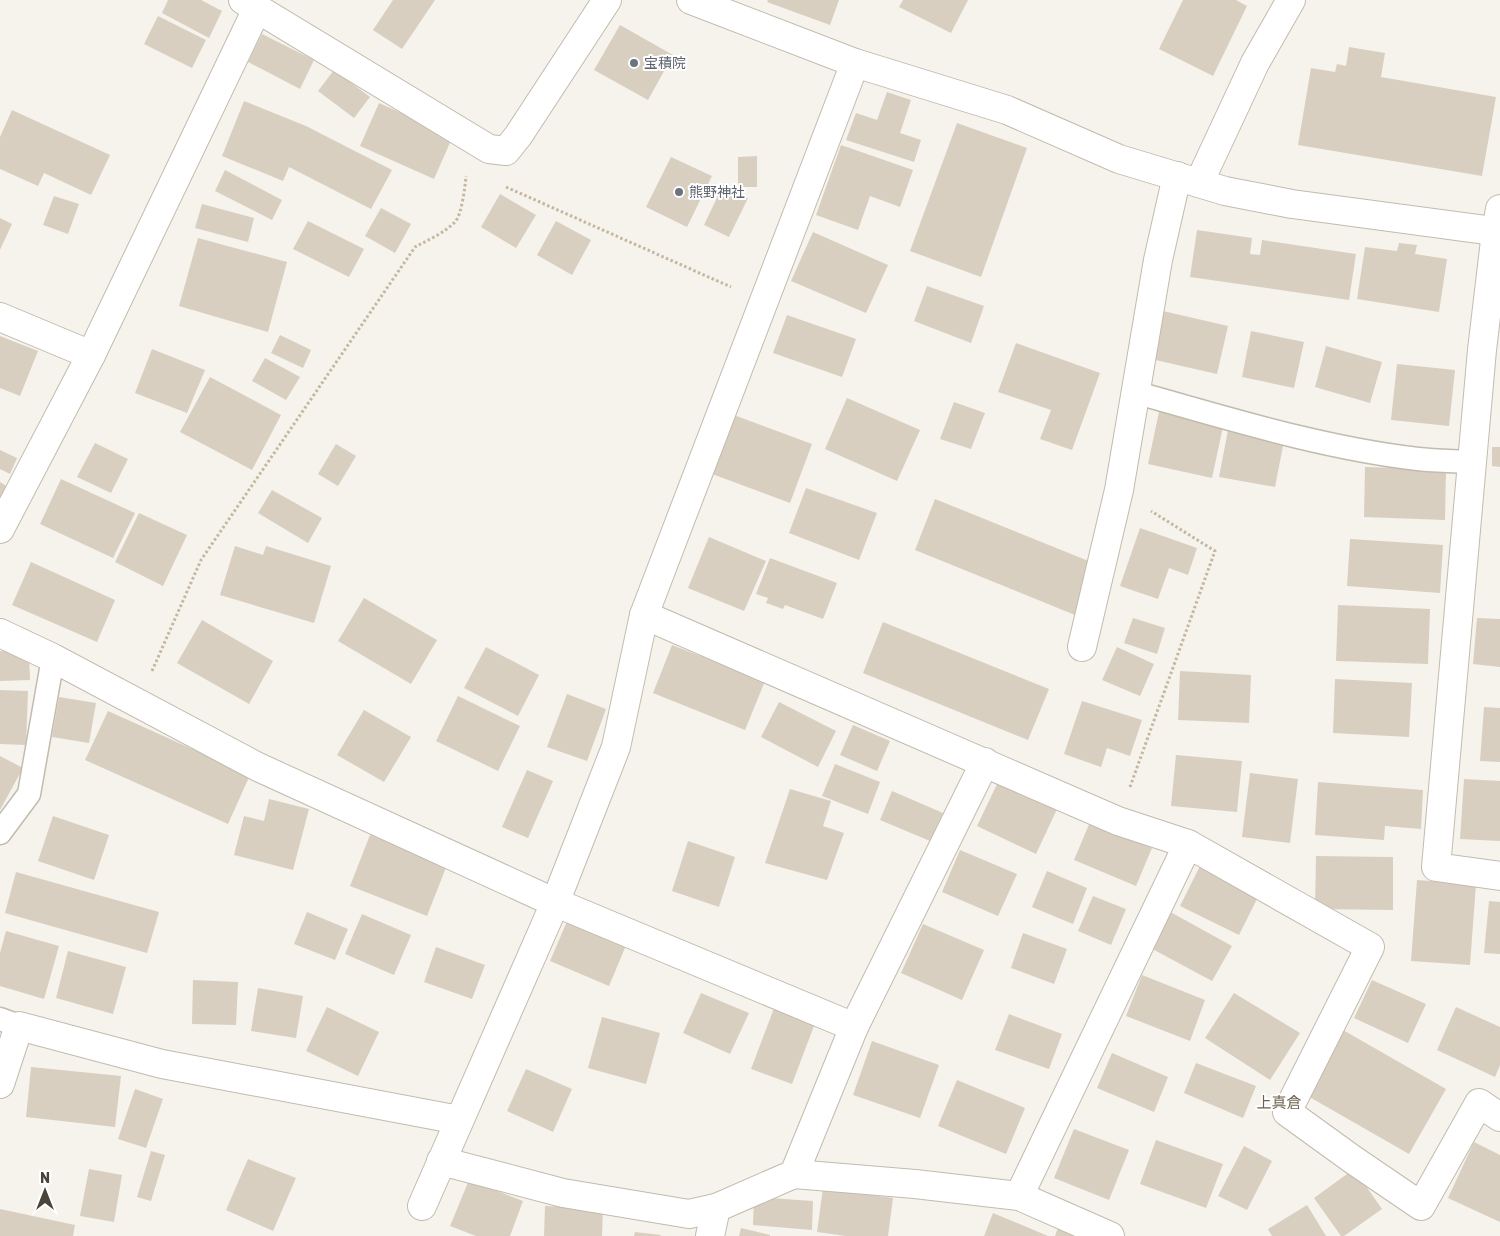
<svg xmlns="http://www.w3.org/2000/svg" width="1500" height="1236" font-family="Rubik,'Noto Sans JP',sans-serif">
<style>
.building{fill:#d8cfc1}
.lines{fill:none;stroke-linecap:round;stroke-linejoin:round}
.lane-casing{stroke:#c2bbae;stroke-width:25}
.street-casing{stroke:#c2bbae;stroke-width:30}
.path{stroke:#c4b79f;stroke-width:3;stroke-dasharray:2.5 2.5;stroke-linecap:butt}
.lane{stroke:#fff;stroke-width:22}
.street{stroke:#fff;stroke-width:28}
.worship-dot{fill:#6b7280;stroke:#fff;stroke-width:2}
.labels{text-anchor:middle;stroke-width:4;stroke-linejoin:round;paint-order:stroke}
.worship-label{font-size:14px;fill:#5b616d;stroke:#fff;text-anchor:start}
.neighbourhood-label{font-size:15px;fill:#6e6250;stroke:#fff}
</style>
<rect width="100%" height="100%" fill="#f6f3ec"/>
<g class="building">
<path d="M168 0H201L222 11 209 38 162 13Z"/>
<path d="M393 0H435L402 49 373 30Z"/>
<path d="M768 0H839L830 25 767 2Z"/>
<path d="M903 0H968L951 33 899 7Z"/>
<path d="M1183 0H1236L1247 6 1213 76 1159 49Z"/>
<path d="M158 16 206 40 192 68 144 44Z"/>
<path d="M620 25 673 55 648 100 594 70Z"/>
<path d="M262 34 314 60 300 89 248 62Z"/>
<path d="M1349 47 1385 53 1381 77 1496 97 1482 176 1298 145 1311 68 1335 72 1337 64 1346 66Z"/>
<path d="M334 70 370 97 354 118 318 91Z"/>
<path d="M887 92 911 100 900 133 921 140 914 162 846 140 856 113 877 120Z"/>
<path d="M244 101 306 126 392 170 371 209 289 167 283 181 222 156Z"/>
<path d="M379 103 453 136 434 179 360 146Z"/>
<path d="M12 110 110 155 91 195 44 173 38 186 0 169V137Z"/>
<path d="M957 123 1027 148 981 277 910 251Z"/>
<path d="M841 145 913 170 900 207 870 196 858 230 816 215Z"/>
<path d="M757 156V187H738V157Z"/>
<path d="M671 157 712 176 687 227 646 207Z"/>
<path d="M225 170 282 200 272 220 215 191Z"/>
<path d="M723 185 748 198 729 237 704 225Z"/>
<path d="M500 194 536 215 516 248 481 227Z"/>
<path d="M54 196 79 204 68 234 43 225Z"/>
<path d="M202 204 254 218 248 242 195 228Z"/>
<path d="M381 208 411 224 395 253 365 236Z"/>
<path d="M0 218 12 224 0 250Z"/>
<path d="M308 221 364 249 349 277 293 249Z"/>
<path d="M556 221 591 240 572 275 537 255Z"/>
<path d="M1197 230 1252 238 1250 254 1260 255 1262 240 1356 254 1349 300 1190 277Z"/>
<path d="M813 232 888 265 866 313 791 281Z"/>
<path d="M198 238 287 262 268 332 179 306Z"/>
<path d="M1399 243 1417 245 1415 254 1447 259 1439 312 1357 299 1365 247 1397 251Z"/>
<path d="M927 286 984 306 971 343 914 321Z"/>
<path d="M1163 311 1228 326 1217 374 1151 359Z"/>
<path d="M787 315 856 339 842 377 773 353Z"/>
<path d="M1251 331 1304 342 1294 388 1242 377Z"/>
<path d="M280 335 311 350 303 368 271 353Z"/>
<path d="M0 336 38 351 20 396 0 388Z"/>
<path d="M1016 343 1100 373 1072 450 1040 439 1051 410 998 392Z"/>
<path d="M1326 346 1382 362 1370 403 1315 387Z"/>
<path d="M152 349 205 370 187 413 135 393Z"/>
<path d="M265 358 300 377 286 400 252 381Z"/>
<path d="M1397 364 1455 370 1449 426 1391 420Z"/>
<path d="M210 377 281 415 252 470 180 432Z"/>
<path d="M847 398 920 430 897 481 825 449Z"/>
<path d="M954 402 985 413 971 449 940 439Z"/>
<path d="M1160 407 1224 422 1212 478 1148 464Z"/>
<path d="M734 415 812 444 790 503 712 474Z"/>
<path d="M1228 430 1284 441 1275 487 1219 477Z"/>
<path d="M95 443 128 459 111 493 77 477Z"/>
<path d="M336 444 356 456 338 486 318 474Z"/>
<path d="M1492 447H1500V467L1492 466Z"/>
<path d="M0 450 17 458 10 474 0 469Z"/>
<path d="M1365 467 1446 469 1445 520 1364 517Z"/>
<path d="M61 479 135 513 113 558 40 524Z"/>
<path d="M0 482 11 489 0 505Z"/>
<path d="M806 488 877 513 859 560 789 533Z"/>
<path d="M272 490 322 518 308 543 258 513Z"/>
<path d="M935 499 1096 564 1075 615 915 550Z"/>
<path d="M139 513 187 535 163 586 115 562Z"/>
<path d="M1140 528 1197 548 1188 575 1169 568 1158 599 1120 586Z"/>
<path d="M709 537 766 561 744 611 688 588Z"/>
<path d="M1350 539 1443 545 1440 593 1347 586Z"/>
<path d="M235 546 263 555 266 546 331 566 314 623 220 595Z"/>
<path d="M770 558 837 583 823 619 785 605 783 609 766 603 768 598 756 594Z"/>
<path d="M31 562 115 600 97 642 12 605Z"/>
<path d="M364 598 437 640 411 684 338 641Z"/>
<path d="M1338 605 1430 609 1428 664 1336 661Z"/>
<path d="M1133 618 1165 628 1157 654 1124 643Z"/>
<path d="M1477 618 1500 619V667L1473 664Z"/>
<path d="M202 620 273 661 249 704 177 663Z"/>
<path d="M883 622 1049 689 1028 740 863 673Z"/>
<path d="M672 645 765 681 745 730 653 693Z"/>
<path d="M486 647 539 675 518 716 464 688Z"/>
<path d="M1117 647 1154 664 1140 696 1102 680Z"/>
<path d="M0 651 29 652 30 680 0 681Z"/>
<path d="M1180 671 1251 675 1249 723 1178 720Z"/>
<path d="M1335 679 1412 683 1409 737 1333 733Z"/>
<path d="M0 690 28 691 26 745 0 744Z"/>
<path d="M567 694 606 709 587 761 547 747Z"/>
<path d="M458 696 520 726 498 771 436 741Z"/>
<path d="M59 697 96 703 89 743 52 737Z"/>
<path d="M1082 701 1142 720 1130 756 1107 748 1101 767 1064 754Z"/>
<path d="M779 702 836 731 818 767 761 737Z"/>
<path d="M1484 707 1500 708V762L1480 761Z"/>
<path d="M364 710 411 737 384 782 337 755Z"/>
<path d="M108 711 250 775 228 824 85 760Z"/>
<path d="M853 725 890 741 877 771 840 755Z"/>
<path d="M1176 755 1242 761 1237 812 1171 806Z"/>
<path d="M0 756 23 768 0 810Z"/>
<path d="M835 764 880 782 868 814 822 796Z"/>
<path d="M527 770 553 781 528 838 502 827Z"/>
<path d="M1250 773 1298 779 1290 843 1242 837Z"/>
<path d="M1464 779 1500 781V841L1460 839Z"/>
<path d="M999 780 1058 807 1036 854 977 826Z"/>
<path d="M1318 782 1423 790 1421 829 1385 826 1384 840 1315 835Z"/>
<path d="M790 789 831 801 823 826 844 833 827 880 765 863Z"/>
<path d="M892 791 943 813 930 841 880 820Z"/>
<path d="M269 799 309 809 293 870 234 855 244 816 264 821Z"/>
<path d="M53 816 109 835 94 880 38 861Z"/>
<path d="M1090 822 1152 848 1136 886 1074 860Z"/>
<path d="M370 835 447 865 427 916 350 886Z"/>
<path d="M688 841 735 857 719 907 672 891Z"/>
<path d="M960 850 1017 874 998 916 942 892Z"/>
<path d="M1316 856 1393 857V910L1315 909Z"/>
<path d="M1200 866 1259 895 1239 935 1180 906Z"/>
<path d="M1047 871 1087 888 1073 924 1032 907Z"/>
<path d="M16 872 159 912 147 953 5 913Z"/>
<path d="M1417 880 1476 884 1470 965 1411 961Z"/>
<path d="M1093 896 1126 909 1111 945 1078 931Z"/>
<path d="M1489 901 1500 902V954L1484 953Z"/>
<path d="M1165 909 1232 946 1212 981 1145 945Z"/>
<path d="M307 912 348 929 335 960 294 944Z"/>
<path d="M571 912 630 936 609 986 550 961Z"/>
<path d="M362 914 411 935 394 975 345 954Z"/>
<path d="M923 924 984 950 962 1000 901 973Z"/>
<path d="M6 931 59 946 44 999 0 986V953Z"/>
<path d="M1023 933 1067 949 1054 984 1011 968Z"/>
<path d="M436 947 485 965 472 999 424 982Z"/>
<path d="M68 951 126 967 113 1014 56 998Z"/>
<path d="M1142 975 1205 1000 1190 1041 1126 1016Z"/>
<path d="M193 980 238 982 236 1025 192 1024Z"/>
<path d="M1372 980 1426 1004 1408 1043 1354 1018Z"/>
<path d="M258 988 303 996 296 1038 251 1031Z"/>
<path d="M701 993 749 1013 730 1054 683 1033Z"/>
<path d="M1234 993 1300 1033 1270 1080 1205 1038Z"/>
<path d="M776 1003 817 1018 792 1084 751 1069Z"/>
<path d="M327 1007 379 1032 358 1076 306 1051Z"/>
<path d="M1456 1007 1500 1027V1065L1495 1077 1437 1050Z"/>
<path d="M1009 1014 1062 1034 1049 1069 995 1050Z"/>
<path d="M602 1017 660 1033 646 1084 588 1068Z"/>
<path d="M1343 1030 1446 1089 1409 1154 1306 1095Z"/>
<path d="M872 1041 939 1065 920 1118 853 1095Z"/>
<path d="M1112 1053 1168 1077 1154 1112 1097 1088Z"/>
<path d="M1196 1063 1256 1086 1243 1118 1184 1093Z"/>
<path d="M31 1067 121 1076 115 1127 26 1117Z"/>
<path d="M526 1069 572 1089 553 1132 507 1111Z"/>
<path d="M957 1080 1025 1108 1006 1154 938 1126Z"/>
<path d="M135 1089 163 1099 146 1148 118 1139Z"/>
<path d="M1074 1129 1129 1150 1109 1200 1054 1178Z"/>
<path d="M1156 1140 1223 1164 1206 1208 1140 1184Z"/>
<path d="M1474 1142 1500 1155V1222L1448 1198Z"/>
<path d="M1244 1146 1272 1161 1247 1210 1218 1196Z"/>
<path d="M151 1151 165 1155 151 1201 137 1197Z"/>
<path d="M248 1159 296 1178 273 1231 226 1210Z"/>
<path d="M89 1169 122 1175 114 1222 80 1216Z"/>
<path d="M1354 1169 1382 1209 1344 1236H1341L1314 1198Z"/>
<path d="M469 1180 523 1201 510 1236H476L450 1226Z"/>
<path d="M823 1188 893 1198 888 1236H846L817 1232Z"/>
<path d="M754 1197 813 1201 812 1230 753 1225Z"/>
<path d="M1307 1205 1326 1236H1272L1268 1229Z"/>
<path d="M545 1206 603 1208 602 1236H544Z"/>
<path d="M0 1209 75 1225 73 1236H0Z"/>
<path d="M993 1213 1048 1236H984Z"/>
<path d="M741 1228 770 1235V1236H739Z"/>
<path d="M1058 1228 1077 1236H1055Z"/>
<path d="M635 1232 661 1235 660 1236H634Z"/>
</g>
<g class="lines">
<defs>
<g id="lane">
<path d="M1134 392C1227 418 1322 448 1418 459 1436 461 1454 461 1471 462"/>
<path d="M0 833 29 794 53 658"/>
<path d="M0 1019 19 1026"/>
</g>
<g id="street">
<path d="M243 0 489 149 506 151 518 136 607 0"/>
<path d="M691 0 855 63 1007 110 1119 159 1225 191 1292 204 1500 232"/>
<path d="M1199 183 1255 63 1291 0"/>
<path d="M1500 209 1496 232 1482 350 1436 867 1500 876"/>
<path d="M0 317 91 355"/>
<path d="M0 529 91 355 257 9"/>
<path d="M644 615 1118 821 1188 844 1370 947 1287 1112 1352 1159 1421 1206 1479 1103 1500 1117"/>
<path d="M0 633 53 658 258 767 547 899 854 1027"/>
<path d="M1082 647 1119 490 1158 260 1177 176"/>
<path d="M0 1084 19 1026 162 1064 459 1120"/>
<path d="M441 1161 563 1193 689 1214 716 1208 794 1174 854 1027 985 762"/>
<path d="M794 1174 915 1184 1019 1196 1110 1236"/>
<path d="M1019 1196 1188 844"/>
<path d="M422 1206 555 903 616 747 644 615 855 63"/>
<path d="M710 1236 716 1208"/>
</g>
</defs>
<use href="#lane" class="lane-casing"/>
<use href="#street" class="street-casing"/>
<g class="path">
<path d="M506 187 731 287"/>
<path d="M152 671 201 560 415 247C428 240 444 233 455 222 462 214 465 187 466 176"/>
<path d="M1130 787 1215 551 1151 511"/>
</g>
<use href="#lane" class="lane"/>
<use href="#street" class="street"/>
</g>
<g class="worship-dot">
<circle cx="634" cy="63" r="5"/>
<circle cx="679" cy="192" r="5"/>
</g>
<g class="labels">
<g class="worship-label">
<text x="644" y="68">宝積院</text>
<text x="689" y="197">熊野神社</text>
</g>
<g class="neighbourhood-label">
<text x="1279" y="1108">上真倉</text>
</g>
</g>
<g transform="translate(45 1191)" stroke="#ffffff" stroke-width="4" paint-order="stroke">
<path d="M0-4L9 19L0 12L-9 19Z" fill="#4b4439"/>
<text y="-8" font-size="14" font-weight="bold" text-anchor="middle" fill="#4b4439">N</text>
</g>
</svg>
